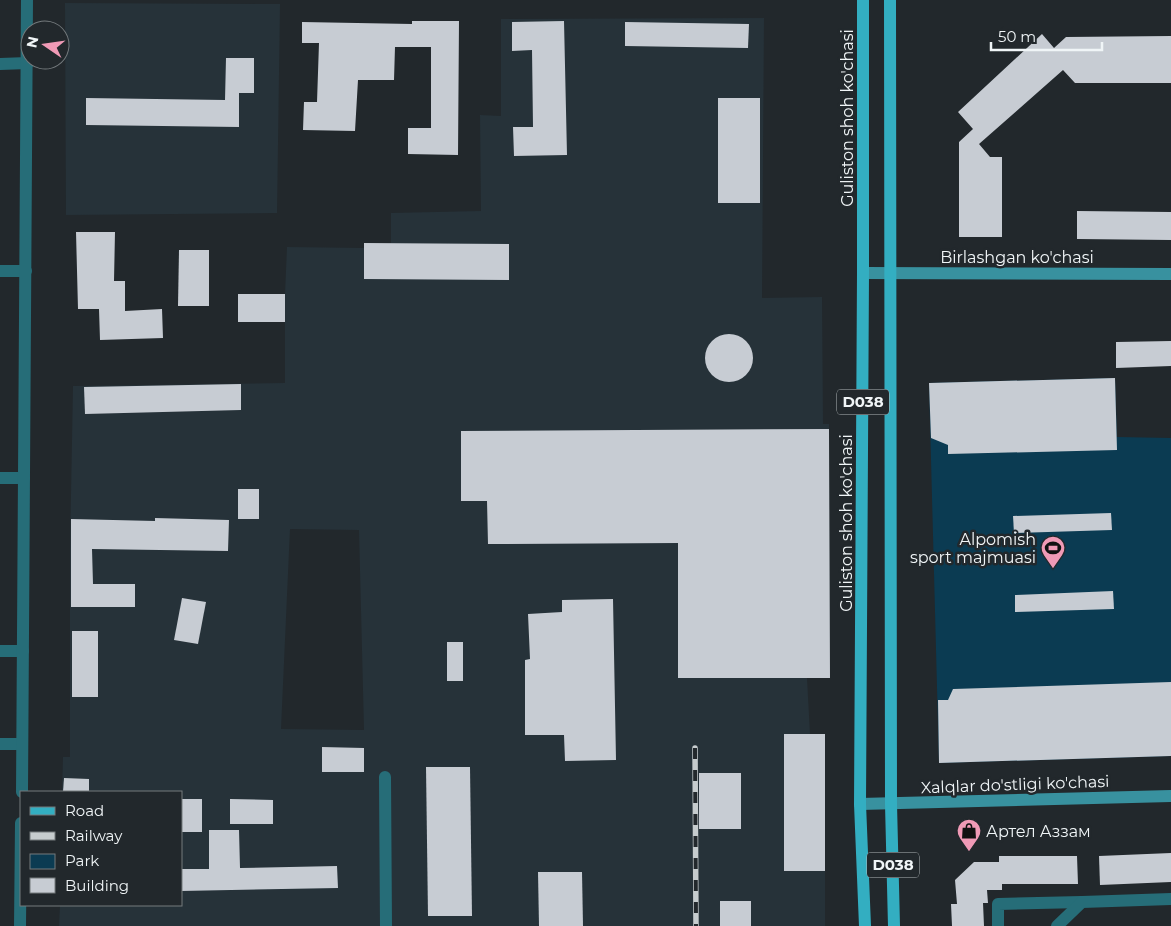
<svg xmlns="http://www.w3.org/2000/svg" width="1171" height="926" font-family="Montserrat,sans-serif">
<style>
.built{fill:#263239;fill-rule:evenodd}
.green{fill:#0b3b52}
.building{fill:#c7ccd3}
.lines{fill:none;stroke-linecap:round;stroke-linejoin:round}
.street{stroke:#266d78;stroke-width:12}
.secondary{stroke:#38919f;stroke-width:12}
.primary{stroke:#33aec1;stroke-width:12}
.rail-casing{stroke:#c6ccce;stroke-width:5.5}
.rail{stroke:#22282c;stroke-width:4;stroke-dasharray:11;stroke-linecap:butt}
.labels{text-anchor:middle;stroke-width:5;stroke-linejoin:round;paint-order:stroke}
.shield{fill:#22282c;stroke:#b2b8ba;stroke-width:1}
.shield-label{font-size:15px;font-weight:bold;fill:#f0f5f7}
.street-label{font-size:16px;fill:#f0f5f7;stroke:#22282c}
.poi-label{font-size:16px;fill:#f0f5f7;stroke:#22282c;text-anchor:end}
</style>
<rect width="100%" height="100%" fill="#22282c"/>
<g class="built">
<path d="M65 3 280 4 277 213 66 215Z"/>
<path d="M764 18 762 298 822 297 823 424H829L830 678H807L810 734H825V926H59L60 905H181V792H62L63 757H70V549L73 386 285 383V294L287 247 364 248 391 243V213L481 211 480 115 501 116V19ZM290 529 359 530 364 730 281 729Z"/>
</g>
<path class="green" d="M1115 378 1117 437 1171 438V756L939 763 929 383Z"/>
<g class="building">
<path d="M412 21H459L458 155 408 154V128H431V47H395L394 80H358L355 131 303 130 304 102H317L319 43H302V22L412 24Z"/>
<path d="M564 21 567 155 514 156 513 127H533L532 50 512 51V22Z"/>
<path d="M625 22 749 24 748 48 625 46Z"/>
<path d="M1042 34 1054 48 1066 37 1171 36V83H1075L1063 70 979 144 990 157H1002V237H959V142L973 129 958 112Z"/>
<path d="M226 58H254V93H239V127L86 125V98L225 100Z"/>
<rect x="718" y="98" width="42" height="105"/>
<path d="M1077 211 1171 212V240L1077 239Z"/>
<path d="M76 232H115L114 281H125V311L162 309 163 338 100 340 99 309H78Z"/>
<path d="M364 243 509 244V280L364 279Z"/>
<path d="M179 250H209V306H178Z"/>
<rect x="238" y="294" width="47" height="28"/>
<circle cx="729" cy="358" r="24"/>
<path d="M1171 341V366L1116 368V342Z"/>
<path d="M1115 378 1117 450 948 454V445L931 438 929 383Z"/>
<path d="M241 384V410L85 414 84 387Z"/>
<path d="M829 429 830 678H678V543L488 544 487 501H461V431Z"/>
<rect x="238" y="489" width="21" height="30"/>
<path d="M1111 513 1112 530 1014 533 1013 516Z"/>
<path d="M155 518 229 520 228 551 92 549 93 584H135V607H71V519L155 521Z"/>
<path d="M1113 591 1114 609 1015 612V595Z"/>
<path d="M182 598 206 602 198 644 174 640Z"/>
<path d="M613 599 616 760 565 761 564 735H525V660L530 659 528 614 562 612V600Z"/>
<rect x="72" y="631" width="26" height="66"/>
<rect x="447" y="642" width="16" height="39"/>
<path d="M1171 682V756L939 763 938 700H948L953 689Z"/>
<rect x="784" y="734" width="41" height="137"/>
<path d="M322 747 364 748V772H322Z"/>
<path d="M426 767H470L472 916H428Z"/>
<rect x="699" y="773" width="42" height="56"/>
<path d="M64 778 89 779V792H63Z"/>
<rect x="181" y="799" width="21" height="33"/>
<path d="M230 799 273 800V824H230Z"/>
<path d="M209 830H239L240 868 337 866 338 888 181 891V869H209Z"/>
<path d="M1171 853V882L1100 885 1099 856Z"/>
<path d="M999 856H1077L1078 884H1002V890H987L988 903H983L984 926H952L951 904H957L955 880 974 862H999Z"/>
<path d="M538 872H582L583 926H539Z"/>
<rect x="720" y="901" width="31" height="25"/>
</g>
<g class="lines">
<g class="street">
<path d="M0 64 28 63"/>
<path d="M0 271H26"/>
<path d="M0 478H24"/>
<path d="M0 651H23"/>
<path d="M0 744H22"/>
<path d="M385 777 386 926"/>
<path d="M22 792 27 0"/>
<path d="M20 926 21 823"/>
<path d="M998 926V904L1082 902"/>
<path d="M1057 926 1082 902 1171 899"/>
</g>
<g class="secondary">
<path d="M863 273 1171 274"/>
<path d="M860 804 1171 796"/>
</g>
<g class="primary">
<path d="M863 0V273L860 804 865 926"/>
<path d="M890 0 891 804 894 926"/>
</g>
<defs>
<path id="rail" d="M695 748 696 926"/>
</defs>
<use href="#rail" class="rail-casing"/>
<use href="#rail" class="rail"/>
</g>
<defs>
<symbol id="stadium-pin" viewBox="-11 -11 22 30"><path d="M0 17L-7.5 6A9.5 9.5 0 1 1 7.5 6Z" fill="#f09ab6" stroke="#22282c"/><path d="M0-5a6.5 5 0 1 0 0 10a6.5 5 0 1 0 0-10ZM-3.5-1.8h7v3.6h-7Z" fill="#111"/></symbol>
<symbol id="shop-pin" viewBox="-11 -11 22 30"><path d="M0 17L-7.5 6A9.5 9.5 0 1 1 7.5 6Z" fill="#f09ab6" stroke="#22282c"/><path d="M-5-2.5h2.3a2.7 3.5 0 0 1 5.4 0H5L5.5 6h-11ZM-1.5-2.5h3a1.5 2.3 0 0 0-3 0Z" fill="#111"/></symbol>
</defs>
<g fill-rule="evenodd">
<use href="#stadium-pin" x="1039" y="534" width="28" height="38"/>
<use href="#shop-pin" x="955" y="817" width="28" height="38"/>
</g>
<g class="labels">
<g class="shield">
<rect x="837" y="389.5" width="52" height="25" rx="4"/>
<rect x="867" y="852.5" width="52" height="25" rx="4"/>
</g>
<g class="shield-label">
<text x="863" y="407">D038</text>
<text x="893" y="870">D038</text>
</g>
<g class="street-label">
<text transform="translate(847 118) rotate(-90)" y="6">Guliston shoh ko'chasi</text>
<text x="1017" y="263">Birlashgan ko'chasi</text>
<text transform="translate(846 523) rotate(-90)" y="6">Guliston shoh ko'chasi</text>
<text transform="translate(1015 784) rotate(-2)" y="6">Xalqlar do'stligi ko'chasi</text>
</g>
<g class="poi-label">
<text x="1036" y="545">Alpomish<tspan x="1036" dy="18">sport majmuasi</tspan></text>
<text x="986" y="837" text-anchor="start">Артел Аззам</text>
</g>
</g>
<rect x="20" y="791" width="162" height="115" fill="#22282c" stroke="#747a7d"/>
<rect x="30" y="807" width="25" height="8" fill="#33aec1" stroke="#747a7d"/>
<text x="65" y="816" font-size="15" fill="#f0f5f7">Road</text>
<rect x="30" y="832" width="25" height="8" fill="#c6ccce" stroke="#747a7d"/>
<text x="65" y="841" font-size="15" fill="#f0f5f7">Railway</text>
<rect x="30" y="854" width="25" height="15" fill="#0b3b52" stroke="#747a7d"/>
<text x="65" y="866" font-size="15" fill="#f0f5f7">Park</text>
<rect x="30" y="878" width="25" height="15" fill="#c7ccd3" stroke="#747a7d"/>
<text x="65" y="891" font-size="15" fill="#f0f5f7">Building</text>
<g transform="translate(45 45) rotate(283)"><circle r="24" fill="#22282c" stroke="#747a7d"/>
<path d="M0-4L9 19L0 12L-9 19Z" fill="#f09ab6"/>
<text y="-8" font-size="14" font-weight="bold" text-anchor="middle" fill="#f0f5f7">N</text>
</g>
<path d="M991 42v8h111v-8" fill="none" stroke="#f0f5f7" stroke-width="2.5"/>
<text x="998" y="42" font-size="15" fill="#f0f5f7" stroke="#22282c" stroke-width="4" paint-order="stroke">50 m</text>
</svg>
